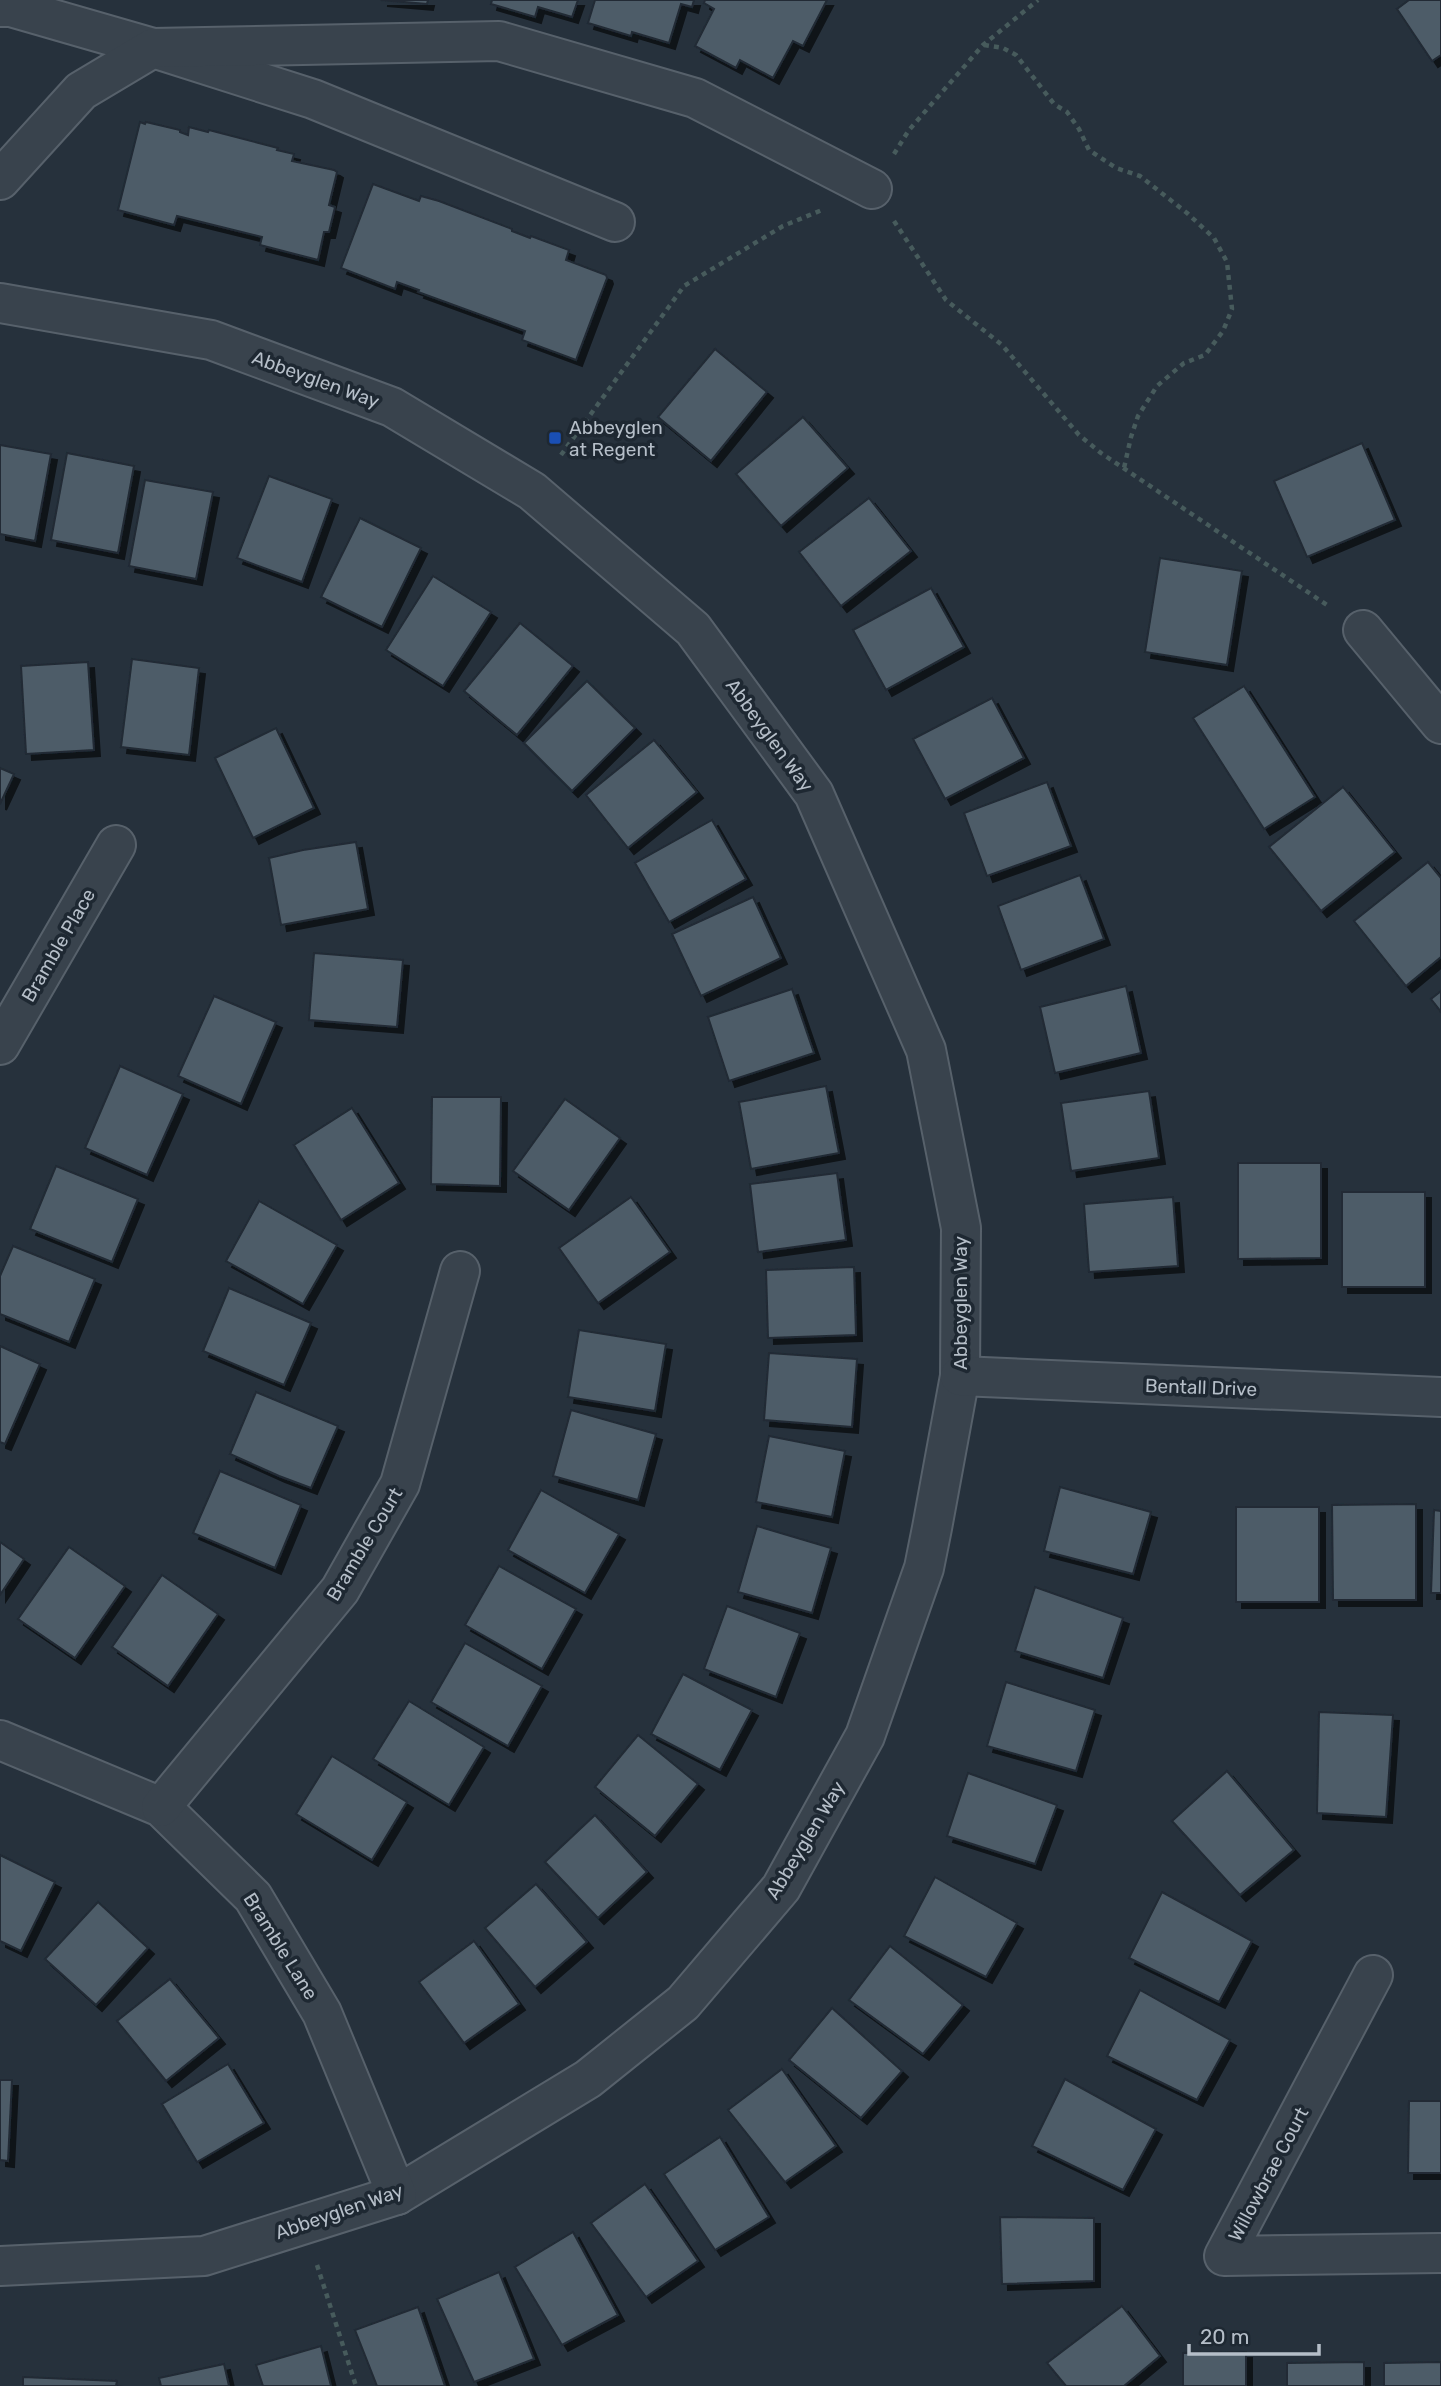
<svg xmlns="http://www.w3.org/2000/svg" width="1441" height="2386" font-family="Rubik,sans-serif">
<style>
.building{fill:#4e5c67;stroke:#202a34;stroke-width:2;filter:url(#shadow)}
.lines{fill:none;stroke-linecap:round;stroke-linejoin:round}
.minor-casing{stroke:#57616b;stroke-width:42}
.path{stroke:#475b5c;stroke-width:4.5;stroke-dasharray:5 5;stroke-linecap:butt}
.minor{stroke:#39434d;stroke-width:38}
.transit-dot{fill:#1a4fb4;stroke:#1e2832;stroke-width:2.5}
.labels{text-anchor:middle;stroke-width:7;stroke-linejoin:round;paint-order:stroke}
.street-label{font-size:19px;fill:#b5bec8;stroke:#1e2832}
.poi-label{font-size:19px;fill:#b5bec8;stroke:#1e2832;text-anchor:start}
</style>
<defs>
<filter id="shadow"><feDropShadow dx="6" dy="6" stdDeviation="0" flood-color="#0009"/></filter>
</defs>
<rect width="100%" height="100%" fill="#26313c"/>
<g class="building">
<path d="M381 0H428L427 4Z"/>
<path d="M492 0H578L572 17 538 7 535 17 491 4Z"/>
<path d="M595 0H694L692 7 681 4 669 43 632 32 631 36 588 23Z"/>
<path d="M705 0H827L803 46 793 41 773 78 740 60 736 68 695 46 714 9 704 3Z"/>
<path d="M1409 0H1441V55L1432 61 1397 9Z"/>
<path d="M140 122 145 124 146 122 180 130V132L188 135 189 127 208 132 209 130 278 148 277 150 294 154 292 161 334 170 337 172 329 205 335 207 329 232H324L318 260 260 245 262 237 177 216 174 225 118 210Z"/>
<path d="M373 184 419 201 421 196 439 201 512 229V231L530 238 531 236 569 250 566 260 606 275 607 278 576 360 522 340 525 331 418 292 419 290 397 282 395 289 341 268Z"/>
<path d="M715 349 767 392 711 461 658 417Z"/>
<path d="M803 417 848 468 781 526 736 474Z"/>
<path d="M1362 443 1395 520 1307 557 1274 481Z"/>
<path d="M0 445 51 454 35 541 0 534Z"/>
<path d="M67 453 134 466 118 553 51 540Z"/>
<path d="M269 476 332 499 302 582 237 558Z"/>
<path d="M145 480 213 492 196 579 129 566Z"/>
<path d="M869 498 911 551 841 606 799 552Z"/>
<path d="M360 518 421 548 382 627 321 597Z"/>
<path d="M1160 558 1242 571 1227 665 1145 652Z"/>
<path d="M433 576 491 612 443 686 386 650Z"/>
<path d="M931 588 964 647 886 690 853 630Z"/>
<path d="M520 623 573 666 517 735 464 691Z"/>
<path d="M132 659 199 668 189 755 121 747Z"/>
<path d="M88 662 94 750 26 754 21 666Z"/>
<path d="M587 681 635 728 572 791 524 743Z"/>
<path d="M1244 686 1315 797 1264 829 1193 718Z"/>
<path d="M992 698 1024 758 945 799 913 739Z"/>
<path d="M276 728 314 808 253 838 215 758Z"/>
<path d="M654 740 697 792 628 848 586 795Z"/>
<path d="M0 768 14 774 0 804Z"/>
<path d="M1047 782 1071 846 987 876 964 813Z"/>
<path d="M1343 787 1395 852 1321 911 1269 847Z"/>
<path d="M712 820 746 879 669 922 635 863Z"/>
<path d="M356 842 368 909 281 925 269 858 303 850Z"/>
<path d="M1428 862 1441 878V957L1406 986 1354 921Z"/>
<path d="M1080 875 1104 939 1021 970 998 906Z"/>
<path d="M753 897 781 958 701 996 672 934Z"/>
<path d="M314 953 403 960 397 1027 309 1020Z"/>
<path d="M1126 986 1141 1053 1055 1073 1040 1007Z"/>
<path d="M792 989 814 1053 729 1081 708 1017Z"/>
<path d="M1441 991V1012L1431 999Z"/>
<path d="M214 996 276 1022 241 1104 178 1076Z"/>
<path d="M120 1066 183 1094 147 1175 85 1148Z"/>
<path d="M826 1086 839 1153 751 1169 739 1102Z"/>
<path d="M1149 1091 1159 1158 1071 1171 1061 1103Z"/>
<path d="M432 1097H501L500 1186 431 1184Z"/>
<path d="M565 1099 620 1138 569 1210 513 1171Z"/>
<path d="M352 1108 399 1183 341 1220 294 1145Z"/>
<path d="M1238 1163H1321V1258L1238 1259Z"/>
<path d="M56 1166 138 1199 112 1262 30 1229Z"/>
<path d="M837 1173 846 1240 758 1252 750 1184Z"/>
<rect x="1342" y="1192" width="83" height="95"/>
<path d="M631 1197 670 1252 598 1303 559 1248Z"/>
<path d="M1173 1197 1178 1266 1089 1272 1084 1204Z"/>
<path d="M259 1201 337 1245 303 1304 226 1261Z"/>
<path d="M13 1246 95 1279 69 1342 0 1314V1276Z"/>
<path d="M854 1267 856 1335 768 1338 766 1270Z"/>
<path d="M229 1288 311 1323 284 1385 203 1351Z"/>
<path d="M579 1330 666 1344 655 1411 568 1397Z"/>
<path d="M0 1346 40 1364 5 1444 0 1442Z"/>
<path d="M769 1353 857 1359 852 1427 764 1420Z"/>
<path d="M256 1392 338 1426 311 1488 279 1476 230 1454Z"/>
<path d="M571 1410 656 1434 638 1500 553 1476Z"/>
<path d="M769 1436 845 1451 832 1517 756 1502Z"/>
<path d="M220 1471 301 1505 275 1568 193 1533Z"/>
<path d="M1060 1487 1151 1512 1133 1574 1044 1551Z"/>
<path d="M541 1490 619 1534 585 1593 508 1550Z"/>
<path d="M1416 1504V1600H1333L1332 1505Z"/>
<rect x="1236" y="1507" width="83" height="95"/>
<path d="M1434 1510 1441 1511V1593H1431Z"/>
<path d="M757 1526 831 1548 812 1613 738 1592Z"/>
<path d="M0 1542 24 1559 0 1595Z"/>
<path d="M69 1547 125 1586 75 1658 18 1619Z"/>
<path d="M499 1566 576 1609 542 1669 465 1625Z"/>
<path d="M162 1575 218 1614 168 1686 112 1647Z"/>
<path d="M1035 1587 1123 1618 1103 1678 1015 1651Z"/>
<path d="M727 1606 800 1633 776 1697 704 1669Z"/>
<path d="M465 1643 542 1686 508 1746 431 1702Z"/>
<path d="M683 1674 752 1710 720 1770 651 1734Z"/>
<path d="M1006 1682 1095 1710 1076 1771 987 1746Z"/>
<path d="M409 1701 484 1747 449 1805 373 1759Z"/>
<path d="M1319 1712 1393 1715 1386 1817 1317 1813Z"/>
<path d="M638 1735 698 1784 655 1836 595 1787Z"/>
<path d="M332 1756 407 1802 372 1860 296 1814Z"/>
<path d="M1227 1771 1294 1850 1240 1895 1172 1821Z"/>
<path d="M968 1773 1057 1805 1035 1864 947 1836Z"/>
<path d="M595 1815 647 1872 598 1918 545 1862Z"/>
<path d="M0 1855 55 1882 21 1951 0 1941Z"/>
<path d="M935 1877 1017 1923 986 1977 904 1936Z"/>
<path d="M536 1884 587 1942 535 1987 485 1928Z"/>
<path d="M1162 1892 1252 1941 1219 2002 1129 1958Z"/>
<path d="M98 1902 148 1948 96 2005 45 1959Z"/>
<path d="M474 1941 519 2004 464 2043 419 1982Z"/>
<path d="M890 1946 963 2005 923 2054 849 2000Z"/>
<path d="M170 1979 219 2038 166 2081 117 2021Z"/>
<path d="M1140 1990 1230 2040 1197 2100 1107 2056Z"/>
<path d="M832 2008 902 2071 861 2118 789 2060Z"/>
<path d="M228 2064 264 2123 197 2162 162 2104Z"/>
<path d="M782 2069 836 2146 785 2182 728 2110Z"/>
<path d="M1065 2079 1156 2129 1123 2190 1032 2146Z"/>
<path d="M0 2080H12L8 2161 0 2160Z"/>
<path d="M1409 2101H1441V2173H1408Z"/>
<path d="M720 2137 769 2217 715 2250 664 2174Z"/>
<path d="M645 2184 698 2261 646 2297 591 2223Z"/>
<path d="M1000 2217 1094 2218V2281L1002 2284Z"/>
<path d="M573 2232 618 2315 562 2345 515 2267Z"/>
<path d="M499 2272 534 2359 474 2382 437 2299Z"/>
<path d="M1122 2306 1160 2356 1124 2386H1066L1047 2363Z"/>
<path d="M418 2307 445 2386H377L355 2330Z"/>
<path d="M321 2346 331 2386H263L256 2365Z"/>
<path d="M1246 2352V2386H1183V2353Z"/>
<path d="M1364 2362V2386H1287V2363Z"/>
<path d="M1441 2362V2386H1384V2363Z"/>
<path d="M224 2364 229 2386H161L159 2378Z"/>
<path d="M23 2377 117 2381 116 2386H23Z"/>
</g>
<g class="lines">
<defs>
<g id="minor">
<path d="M0 7H11L153 48 313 99 615 222"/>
<path d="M0 180 81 91 153 48 499 41 695 98 872 189"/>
<path d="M0 303 211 340 392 407 532 491 693 629 814 794 926 1050 961 1228 960 1376 932 1528 924 1568 865 1736 781 1888 683 2003 588 2079 397 2195 204 2256 0 2266"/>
<path d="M1363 630 1441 724"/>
<path d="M0 1045 116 845"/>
<path d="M960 1376 1441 1397"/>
<path d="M0 1740 161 1807 253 1897 322 2013 397 2195"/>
<path d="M161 1807 340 1590 400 1484 460 1271"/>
<path d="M1373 1975 1224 2256 1441 2253"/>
</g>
</defs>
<use href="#minor" class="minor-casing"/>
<g class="path">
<path d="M984 45 1003 48 1016 55 1054 104 1067 112 1079 129 1089 150 1116 168 1140 176 1187 213 1214 238 1227 262 1232 309 1223 331 1205 355 1184 363 1157 386 1138 416 1131 437 1124 468"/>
<path d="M894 154 909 130 983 45 1038 0"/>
<path d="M894 221 946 300 1002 345 1079 435 1101 453 1330 607"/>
<path d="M561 455 684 286 783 226 822 210"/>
<path d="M317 2265 356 2386"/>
</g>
<use href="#minor" class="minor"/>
</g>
<rect class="transit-dot" x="548" y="431" width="14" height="14" rx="3.5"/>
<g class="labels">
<g class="street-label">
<text transform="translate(316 379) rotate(20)" y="7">Abbeyglen Way</text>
<text transform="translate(770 735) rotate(54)" y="7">Abbeyglen Way</text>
<text transform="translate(58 945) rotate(-60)" y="7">Bramble Place</text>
<text transform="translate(960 1303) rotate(-90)" y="7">Abbeyglen Way</text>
<text transform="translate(1201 1387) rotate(2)" y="7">Bentall Drive</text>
<text transform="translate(364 1544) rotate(-59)" y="7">Bramble Court</text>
<text transform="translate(805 1840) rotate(-59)" y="7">Abbeyglen Way</text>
<text transform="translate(281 1946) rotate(58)" y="7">Bramble Lane</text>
<text transform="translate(1268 2174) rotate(-62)" y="7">Willowbrae Court</text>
<text transform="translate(339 2211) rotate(-19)" y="7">Abbeyglen Way</text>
</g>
<g class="poi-label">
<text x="569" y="434">Abbeyglen<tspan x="569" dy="22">at Regent</tspan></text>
</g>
</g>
<path d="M1189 2344v10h130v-10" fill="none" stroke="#b5bec8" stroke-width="3.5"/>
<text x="1200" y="2344" font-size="21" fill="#b5bec8" stroke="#1e2832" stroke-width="5" paint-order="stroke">20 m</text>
</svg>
